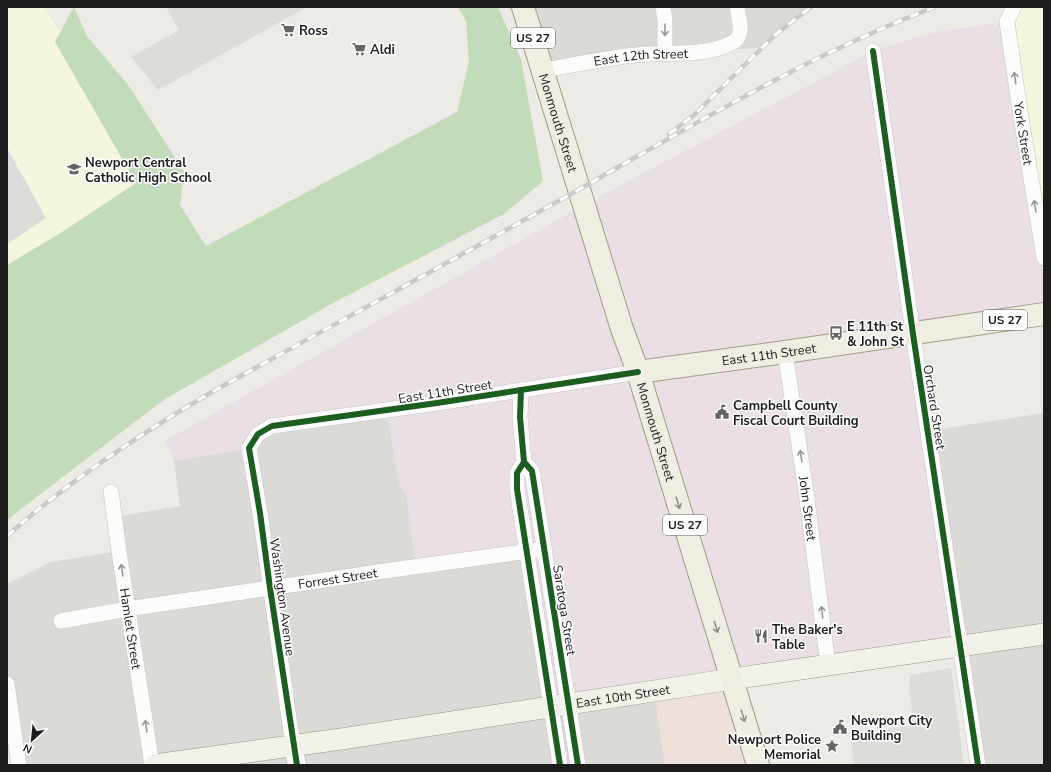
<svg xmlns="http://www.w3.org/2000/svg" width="1051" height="772" font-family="'Nunito Sans',sans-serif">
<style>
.residential{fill:#dbdad7}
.commercial{fill:#eee0da}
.industrial{fill:#eadfe4}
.education{fill:#f4f6e0}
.forest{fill:#c2dcbb}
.parking{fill:#dcdcd9}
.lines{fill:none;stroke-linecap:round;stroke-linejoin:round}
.minor-casing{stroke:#c4c4c2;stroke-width:16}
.tertiary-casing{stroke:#c4c4c2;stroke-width:20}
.secondary-casing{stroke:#91967e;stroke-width:22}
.primary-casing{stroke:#a29c82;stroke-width:24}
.minor{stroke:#fcfcfb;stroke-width:15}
.tertiary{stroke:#fcfcfb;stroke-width:18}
.secondary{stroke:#f1f3e9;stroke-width:21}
.primary{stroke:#f0ede3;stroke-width:22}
.rail-casing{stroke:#cacac9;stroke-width:4.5}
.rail{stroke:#fff;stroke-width:3;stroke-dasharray:9;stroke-linecap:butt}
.cycleway-casing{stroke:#fff;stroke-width:8}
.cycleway{stroke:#1b5e20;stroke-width:6}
.oneway{stroke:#989897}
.oneway2{stroke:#918f8a}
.labels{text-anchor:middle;stroke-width:3;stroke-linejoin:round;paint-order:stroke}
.shield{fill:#fff;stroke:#616161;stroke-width:1}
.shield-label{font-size:12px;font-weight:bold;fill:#1d1d1d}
.poi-label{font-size:13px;font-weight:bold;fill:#1d1d1d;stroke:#fff;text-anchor:start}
.street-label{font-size:13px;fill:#1d1d1d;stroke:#fff}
</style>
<rect width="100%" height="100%" fill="#ecebe6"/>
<g class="residential">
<path d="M524 7H811L775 35 763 48 707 51 543 70Z"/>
<path d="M385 411 390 430 400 487 406 493 416 566 526 550 654 690 665 765H19L7 684V584L51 562 119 551 114 517 180 506 174 461 249 448 258 434Z"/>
<path d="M1044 413V765H978L928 431Z"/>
</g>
<path class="commercial" d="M732 679 758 765H665L654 690Z"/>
<path class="industrial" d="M1044 7V314L913 334 961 646 551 706 526 551 416 566 406 493 400 487 390 430 385 411 272 426 249 448 174 461 166 440 584 205 873 51 935 32 1007 22Z"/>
<g class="education">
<path d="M7 7H45L238 331 7 501Z"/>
<path d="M1014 7H1044V258L1010 15Z"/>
</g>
<path class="forest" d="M74 7 87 36 129 86 184 172 180 205 206 246 457 112 469 61 466 21 458 7H498L521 59 543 181 504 214 333 303 165 399 17 512 7 521V265L62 232 136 183 55 42Z"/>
<g class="parking">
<path d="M166 7H307L158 90 131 57 179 30Z"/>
<path d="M7 148 46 218 7 244Z"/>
<path d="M951 668 964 765H854L851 741 886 736 885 729 914 725 909 687 910 675Z"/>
</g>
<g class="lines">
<defs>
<g id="minor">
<path d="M663 7 665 20V53"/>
<path id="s1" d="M1014 7 1010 15 1007 22 1020 111 1044 258"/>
<path d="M873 51 913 334 978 765"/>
<path id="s2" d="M543 70C574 65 605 58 636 55 659 52 683 55 706 51 714 50 732 45 737 39 744 30 738 17 737 7"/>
<path id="s3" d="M785 352 806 491 828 665"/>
<path d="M521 390 520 417 524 462 517 473V489L560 765"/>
<path d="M524 462 532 471 578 765"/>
<path id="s4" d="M111 492 119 551 152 765"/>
<path id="s5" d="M61 621 127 609 352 576 377 572 544 549"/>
<path d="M7 684 19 765"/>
<path d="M293 746 260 513 249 448 258 434 272 426 437 403 638 372"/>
</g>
<path id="tertiary" d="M293 746 297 765"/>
<g id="secondary">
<path id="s6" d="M155 765 348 738 732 679 1044 634"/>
</g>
<g id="primary">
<path id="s7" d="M523 7 622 329 638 372 758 765"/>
<path id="s8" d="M638 372 785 352 1044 314"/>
</g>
</defs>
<use href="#minor" class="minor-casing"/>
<use href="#tertiary" class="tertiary-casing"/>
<use href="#secondary" class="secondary-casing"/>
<use href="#primary" class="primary-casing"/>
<use href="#minor" class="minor"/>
<use href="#tertiary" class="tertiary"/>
<use href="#secondary" class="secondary"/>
<use href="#primary" class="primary"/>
<defs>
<g id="rail">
<path d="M669 134 694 115 775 35 811 7"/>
<path d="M7 536C70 480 140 434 212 392 340 321 468 252 594 181 705 118 816 52 935 7"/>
</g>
</defs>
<use href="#rail" class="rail-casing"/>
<use href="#rail" class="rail"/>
<defs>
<g id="cycleway">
<path d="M873 51 913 334 978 765"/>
<path d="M521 390 520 417 524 462 517 473V489L560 765"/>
<path d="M524 462 532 471 578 765"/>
<path d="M297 765 270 588 260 513 249 448 258 434 272 426 437 403 638 372"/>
</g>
</defs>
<use href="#cycleway" class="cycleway-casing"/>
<use href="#cycleway" class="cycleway"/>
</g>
<defs><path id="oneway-shaft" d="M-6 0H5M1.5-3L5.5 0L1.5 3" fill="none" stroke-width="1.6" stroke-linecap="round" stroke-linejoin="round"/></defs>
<g class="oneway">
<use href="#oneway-shaft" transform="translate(665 30) rotate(90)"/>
<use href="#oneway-shaft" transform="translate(1015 78) rotate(-98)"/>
<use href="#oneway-shaft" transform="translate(1035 206) rotate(-99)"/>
<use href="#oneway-shaft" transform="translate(801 456) rotate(-99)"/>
<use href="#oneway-shaft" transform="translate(122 570) rotate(-99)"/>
<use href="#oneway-shaft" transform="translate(822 612) rotate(-97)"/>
<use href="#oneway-shaft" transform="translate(146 726) rotate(-99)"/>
</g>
<g class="oneway2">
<use href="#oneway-shaft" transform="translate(678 503) rotate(73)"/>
<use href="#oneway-shaft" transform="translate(716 627) rotate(73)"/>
<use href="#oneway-shaft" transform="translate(743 716) rotate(73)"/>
</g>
<defs>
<symbol id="supermarket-bare" viewBox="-9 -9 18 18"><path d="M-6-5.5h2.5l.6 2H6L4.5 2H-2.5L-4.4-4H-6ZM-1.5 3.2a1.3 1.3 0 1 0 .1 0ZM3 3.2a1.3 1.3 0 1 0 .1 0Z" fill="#656563" stroke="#fff" stroke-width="2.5" paint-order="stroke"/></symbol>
<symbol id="school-bare" viewBox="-9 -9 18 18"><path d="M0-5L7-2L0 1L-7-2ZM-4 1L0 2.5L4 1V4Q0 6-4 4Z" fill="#656563" stroke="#fff" stroke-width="2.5" paint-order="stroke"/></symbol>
<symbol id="bus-bare" viewBox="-9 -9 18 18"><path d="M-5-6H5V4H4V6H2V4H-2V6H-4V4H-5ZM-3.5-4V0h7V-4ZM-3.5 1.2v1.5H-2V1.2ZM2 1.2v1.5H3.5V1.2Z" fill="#656563" stroke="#fff" stroke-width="2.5" paint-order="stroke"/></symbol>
<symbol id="civic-bare" viewBox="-9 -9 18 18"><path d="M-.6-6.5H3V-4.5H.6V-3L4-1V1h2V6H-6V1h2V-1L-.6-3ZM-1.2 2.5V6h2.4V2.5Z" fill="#656563" stroke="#fff" stroke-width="2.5" paint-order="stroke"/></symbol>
<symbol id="restaurant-bare" viewBox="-9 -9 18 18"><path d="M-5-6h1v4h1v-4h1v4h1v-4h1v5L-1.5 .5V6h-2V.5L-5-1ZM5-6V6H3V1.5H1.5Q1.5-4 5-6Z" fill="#656563" stroke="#fff" stroke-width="2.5" paint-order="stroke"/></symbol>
<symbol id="sight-bare" viewBox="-9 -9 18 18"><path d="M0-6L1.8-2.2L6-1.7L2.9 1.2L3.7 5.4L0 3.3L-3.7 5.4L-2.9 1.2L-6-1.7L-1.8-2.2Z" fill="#656563" stroke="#fff" stroke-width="2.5" paint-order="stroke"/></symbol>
</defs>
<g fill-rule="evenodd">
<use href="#supermarket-bare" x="278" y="20" width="20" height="20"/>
<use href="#supermarket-bare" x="349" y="39" width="20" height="20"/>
<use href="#school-bare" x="64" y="159" width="20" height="20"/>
<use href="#bus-bare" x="826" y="323" width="20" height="20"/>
<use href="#civic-bare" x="712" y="402" width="20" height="20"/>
<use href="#restaurant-bare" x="751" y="626" width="20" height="20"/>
<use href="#civic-bare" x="830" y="717" width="20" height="20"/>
<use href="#sight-bare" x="822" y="736" width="20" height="20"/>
</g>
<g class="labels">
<g class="shield">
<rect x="511" y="28" width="44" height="20" rx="3"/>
<rect x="983" y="310" width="44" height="20" rx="3"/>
<rect x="663" y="515" width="44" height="20" rx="3"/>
</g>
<g class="shield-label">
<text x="533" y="42">US 27</text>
<text x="1005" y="324">US 27</text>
<text x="685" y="529">US 27</text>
</g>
<g class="poi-label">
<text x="299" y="35">Ross</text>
<text x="370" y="54">Aldi</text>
<text x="85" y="167">Newport Central<tspan x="85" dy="15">Catholic High School</tspan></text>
<text x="847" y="331">E 11th St<tspan x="847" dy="15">&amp; John St</tspan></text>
<text x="733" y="410">Campbell County<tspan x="733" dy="15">Fiscal Court Building</tspan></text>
<text x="772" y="634">The Baker's<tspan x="772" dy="15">Table</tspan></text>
<text x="851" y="725">Newport City<tspan x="851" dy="15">Building</tspan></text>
<text x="821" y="744" text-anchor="end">Newport Police<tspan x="821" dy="15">Memorial</tspan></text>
</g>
<g class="street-label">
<text dy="5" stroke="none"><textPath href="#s2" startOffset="99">East 12th Street</textPath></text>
<text dy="5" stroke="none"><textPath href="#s7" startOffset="121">Monmouth Street</textPath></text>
<text dy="5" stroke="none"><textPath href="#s1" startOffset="129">York Street</textPath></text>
<text dy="5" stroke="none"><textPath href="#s8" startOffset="132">East 11th Street</textPath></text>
<text transform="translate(445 391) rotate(-9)" y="5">East 11th Street</text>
<text transform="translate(935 407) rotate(81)" y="5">Orchard Street</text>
<text dy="5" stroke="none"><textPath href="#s7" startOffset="445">Monmouth Street</textPath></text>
<text dy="5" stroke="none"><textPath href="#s3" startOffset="158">John Street</textPath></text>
<text dy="5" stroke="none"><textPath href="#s5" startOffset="280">Forrest Street</textPath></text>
<text transform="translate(283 597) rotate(82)" y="5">Washington Avenue</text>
<text transform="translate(565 610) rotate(81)" y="5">Saratoga Street</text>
<text dy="5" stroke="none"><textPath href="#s4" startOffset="138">Hamlet Street</textPath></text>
<text dy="5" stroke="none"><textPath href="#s6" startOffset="473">East 10th Street</textPath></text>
</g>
</g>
<rect width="1051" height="772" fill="none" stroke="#1d1d1d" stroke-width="16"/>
<g transform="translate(32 740) rotate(207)" stroke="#ffffff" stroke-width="3" paint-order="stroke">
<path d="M0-3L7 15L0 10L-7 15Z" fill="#1d1d1d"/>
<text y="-6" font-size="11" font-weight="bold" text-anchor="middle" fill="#1d1d1d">N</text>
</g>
</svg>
